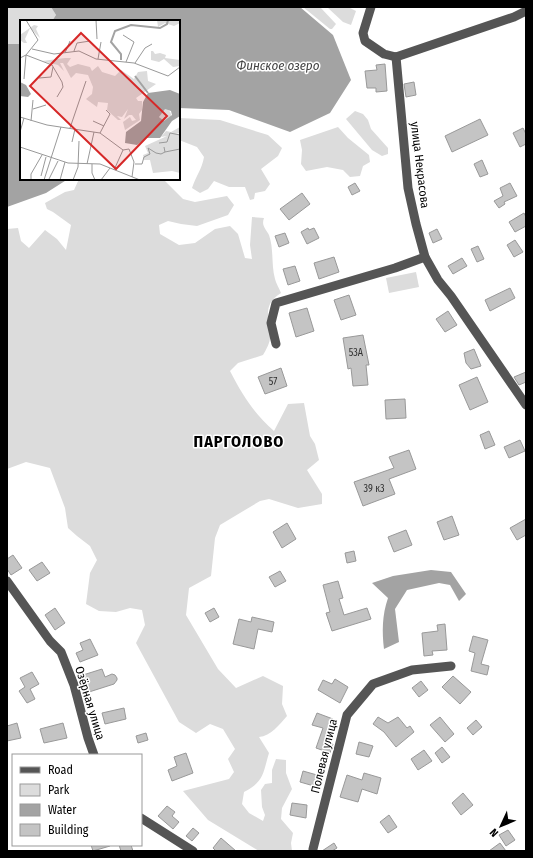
<svg xmlns="http://www.w3.org/2000/svg" width="533" height="858" font-family="'Fira Sans Condensed',sans-serif">
<style>
.green{fill:#dcdcdc}
.water{fill:#a3a3a3}
.building{fill:#c4c4c4;stroke:#999}
.lines{fill:none;stroke-linecap:round;stroke-linejoin:round}
.minor{stroke:#555;stroke-width:9}
.labels{text-anchor:middle;stroke-width:3;stroke-linejoin:round;paint-order:stroke}
.number-label{font-size:10px;fill:#313131}
.street-label{font-size:12px;fill:#000;stroke:#fff}
.water-label{font-size:13px;font-style:italic;fill:#444;stroke:#fff}
.district-label{font-size:16px;font-weight:bold;letter-spacing:1px;fill:#000;stroke:#fff}
.inset-river{fill:none;stroke:#a3a3a3;stroke-width:2}
.inset-road{fill:none;stroke:#999;stroke-width:1}
.view{fill:#d62828;fill-opacity:0.15;stroke:#d62828;stroke-width:2}
.inset-edge{fill:none;stroke:#000;stroke-width:2}
</style>
<rect width="100%" height="100%" fill="#fff"/>
<g class="green">
<path d="M7 7H51L56 15 52 21H21V44H7Z"/>
<path d="M303 7H320L336 24 332 29H330Z"/>
<path d="M327 7H348L356 11 351 25 343 22Z"/>
<path d="M355 111 363 114 368 120 371 129 388 148V154L382 156 372 150 346 119Z"/>
<path d="M179 118 220 120 268 135 282 148 278 156 261 169 270 184 265 191 255 193 254 199 250 200 245 187H229L214 181 208 189 200 193 192 188C196 176 202 169 204 157L197 147 179 140Z"/>
<path d="M338 127 348 138 369 155 370 162 363 166 360 176 350 177 343 170 327 167 306 171 301 164 302 150 300 140Z"/>
<path d="M79 179H163L183 199 195 202 227 196 234 205 228 215 197 226 181 224 168 221 159 225 160 234 179 245 195 243 215 229 230 226 238 234 245 258 252 259 250 245 252 217 264 218C261 226 266 229 269 235 274 249 271 264 275 279 276 283 279 288 281 293 262 305 269 317 270 335 271 341 266 350 263 355L238 363 230 371C243 396 253 412 274 431L288 404 304 403 310 436 315 444 319 460 307 470 322 494V504L298 508 269 499 260 501 220 525 215 538 211 576 189 588 186 615 218 669 236 688 263 676 283 686 282 704 287 716C279 725 271 736 259 737L269 753C263 773 264 782 244 792L242 804 249 813 263 821 265 815 262 807 261 790 265 784 272 783V770L276 759 286 760V773L292 789 282 808 281 819 293 833 291 843 292 851H259L208 820 183 791 229 779 234 772 228 759 235 749 223 729 210 724 196 733 179 722 136 643 145 625 142 610 130 608 116 612 99 611 86 604 90 573 97 560 90 546 77 536 68 528 65 508 50 468 26 462 7 469V229L18 228 21 241 29 248 45 230 57 239 66 250 71 225 53 212 47 209 45 203 65 192 74 190Z"/>
<path d="M416 272 419 287 389 293 386 278Z"/>
</g>
<g class="water">
<path d="M51 7H300L333 35 351 80 330 113 290 132 229 110 179 108V21H52L56 15Z"/>
<path d="M7 44H21V179H68L46 193 7 207Z"/>
<path d="M431 570 451 572 466 594 459 601 450 585 439 583 407 590 395 609 399 642 384 649C382 632 382 615 388 598L372 583 393 576Z"/>
</g>
<g class="building">
<path d="M385 64 387 91 376 92V88H367L365 71 377 70 376 65Z"/>
<path d="M414 82 416 95 406 97 404 84Z"/>
<path d="M480 119 488 135 452 152 445 136Z"/>
<path d="M523 128 526 134V144L520 147 513 133Z"/>
<path d="M482 160 488 174 480 177 474 164Z"/>
<path d="M355 183 360 191 352 195 348 187Z"/>
<path d="M510 183 517 196 504 202 505 204 499 208 494 201 503 196 500 188Z"/>
<path d="M302 193 310 204 289 220 280 209Z"/>
<path d="M524 213 526 217V226L515 232 509 222Z"/>
<path d="M308 228 309 230 314 228 319 238 307 244 301 232Z"/>
<path d="M437 229 442 239 433 243 429 233Z"/>
<path d="M285 233 289 243 279 247 275 236Z"/>
<path d="M515 240 523 252 514 257 507 245Z"/>
<path d="M478 246 484 259 477 262 471 249Z"/>
<path d="M334 257 339 272 319 279 314 263Z"/>
<path d="M462 258 467 266 453 274 448 266Z"/>
<path d="M295 266 300 281 288 285 283 269Z"/>
<path d="M510 288 515 298 490 311 485 300Z"/>
<path d="M349 295 356 315 341 320 334 300Z"/>
<path d="M307 308 314 331 296 337 289 313Z"/>
<path d="M448 311 457 325 445 332 436 319Z"/>
<path d="M363 335 369 365H366L368 385 353 386 351 368 348 369 343 338Z"/>
<path d="M474 349 481 366 471 369 466 363 464 353Z"/>
<path d="M281 368 287 386 265 394 258 377Z"/>
<path d="M526 372V382L519 385 514 377Z"/>
<path d="M477 377 488 402 470 410 459 385Z"/>
<path d="M405 399 406 418 386 419 385 400Z"/>
<path d="M489 431 495 445 485 449 480 435Z"/>
<path d="M520 440 525 451 509 458 504 447Z"/>
<path d="M409 450 416 469 389 479 395 494 363 506 354 482 394 468 389 457Z"/>
<path d="M452 516 459 535 444 540 437 522Z"/>
<path d="M526 519V535L517 540 510 528Z"/>
<path d="M287 523 296 539 282 548 273 532Z"/>
<path d="M406 530 412 545 394 552 388 537Z"/>
<path d="M354 551 356 561 347 563 345 553Z"/>
<path d="M13 555 22 568 11 575 7 569V559Z"/>
<path d="M42 562 50 573 37 581 29 570Z"/>
<path d="M280 571 286 581 275 587 269 577Z"/>
<path d="M338 581 343 598 339 599 344 615 367 608 371 619 332 631 326 613 330 612 323 585Z"/>
<path d="M55 608 65 623 55 630 45 615Z"/>
<path d="M214 608 219 617 210 622 205 613Z"/>
<path d="M252 617 274 622 272 632 258 629 254 649 233 644 239 619 251 622Z"/>
<path d="M445 624 447 650 432 651 433 655 424 656 422 633 438 631 437 625Z"/>
<path d="M473 636 488 640 481 664 489 666 487 675 471 671 475 653 469 651Z"/>
<path d="M90 639 98 655 80 662 76 653 83 650 80 643Z"/>
<path d="M102 669 105 677 112 674 115 675 117 678V680L114 684 89 692 83 675Z"/>
<path d="M32 672 39 684 30 689 35 699 27 703 19 691 25 687 20 678Z"/>
<path d="M453 676 471 692 460 704 442 687Z"/>
<path d="M335 679 348 687 340 703 318 690 323 680 332 684Z"/>
<path d="M421 681 428 690 419 697 412 688Z"/>
<path d="M124 708 126 719 105 724 102 713Z"/>
<path d="M317 713 333 719 325 741 333 744 330 753 316 748 323 728 312 725Z"/>
<path d="M378 717 388 723 398 717 407 728 410 726 414 732 396 747 384 732 373 724Z"/>
<path d="M440 717 454 734 445 742 430 725Z"/>
<path d="M476 720 482 727 473 735 467 728Z"/>
<path d="M17 723 21 738 7 741V726Z"/>
<path d="M63 723 67 738 44 743 40 729Z"/>
<path d="M146 733 148 740 138 743 136 736Z"/>
<path d="M359 742 373 746 369 757 356 754Z"/>
<path d="M442 747 450 757 442 763 435 753Z"/>
<path d="M424 750 432 761 418 770 411 759Z"/>
<path d="M186 753 193 773 172 781 168 770 177 766 174 757Z"/>
<path d="M303 771 317 775 314 786 300 782Z"/>
<path d="M364 773 381 778 377 794 362 789 358 802 340 797 347 775 362 780Z"/>
<path d="M463 793 473 805 461 815 452 803Z"/>
<path d="M292 803 307 805 306 818 290 815Z"/>
<path d="M167 806 175 812 172 816 179 822 173 829 158 816Z"/>
<path d="M389 815 397 827 388 833 380 822Z"/>
<path d="M193 828 199 833 192 841 186 836Z"/>
<path d="M508 830 515 840 506 846 499 835Z"/>
<path d="M221 838 236 851H216L213 848Z"/>
<path d="M334 843 337 848 332 851H322Z"/>
<path d="M500 843 506 851H489Z"/>
<path d="M91 845H110V846L93 851Z"/>
<path d="M119 845H131L133 851H121Z"/>
</g>
<g class="lines">
<g class="minor">
<path d="M371 7 363 33 365 41 384 54 396 57"/>
<path d="M396 57 408 188 416 224 425 257 438 280 451 296 526 405"/>
<path d="M396 57 514 17 526 11"/>
<path d="M276 344 271 323 276 303 395 268 425 257"/>
<path d="M7 581 50 641 61 652 74 685 88 738 94 755"/>
<path d="M141 818 193 851"/>
<path d="M313 851V849L347 715 373 684 412 670 451 666"/>
</g>
</g>
<g class="labels">
<g class="number-label">
<text x="356" y="356">53А</text>
<text x="273" y="385">57</text>
<text x="374" y="492">39 к3</text>
</g>
<g class="street-label">
<text transform="translate(420 165) rotate(83)" y="4">улица Некрасова</text>
<text transform="translate(90 703) rotate(73)" y="4">Озёрная улица</text>
<text transform="translate(324 756) rotate(-76)" y="4">Полевая улица</text>
</g>
<g class="water-label">
<text x="278" y="70">Финское озеро</text>
</g>
<g class="district-label">
<text x="239" y="447">ПАРГОЛОВО</text>
</g>
</g>
<g transform="translate(20 20)">
<rect width="160" height="160" fill="#fff"/>
<path d="M137 0H160V3L154 6 145 3 138 7ZM14 5 18 6 16 9 20 18 10 8 5 19 7 23H4L0 20V15ZM131 31H133L135 34 140 33 146 35 145 38 160 40V46L153 47 144 39 139 42 131 40ZM45 38H51L47 44 50 47 58 44 70 47 72 51 78 46 82 52 95 56 101 50 114 59 118 52 127 51 128 61 136 64 116 78 118 81H122V90L119 94 120 100 105 110 103 102 110 97 112 101 116 100 112 95H117H109L104 99 108 89 102 97 97 96 101 100H98L87 90 88 83 78 82 77 87 66 79 72 74 73 67 68 55 56 53 51 58 43 43H40L44 51 38 45 22 41ZM139 95a6 6 0 1 1 12 0a6 6 0 1 1-12 0ZM160 107V113H155L160 114V153L152 151 133 153 130 140H124L123 135 128 133 125 126 147 116 141 117 146 111 151 112Z" fill="#dcdcdc"/>
<path d="M0 62 6 65 11 74 8 77 0 76ZM150 70 160 74V96L152 101 140 118H126L117 125 105 123 106 112 121 101 123 82 128 73ZM145 89 151 91 152 95 144 101 139 97Z" fill="#a3a3a3" fill-rule="evenodd"/>
<path class="inset-river" d="M101 40V34L91 22 95 11 111 5 140 8 147 4 148 0M115 56 128 73"/>
<path class="inset-road" d="M76 0 77 19M103 15 114 22 106 42M12 29 34 34 59 31 76 39 114 43 148 56 160 47M54 31 57 23 70 21M45 33 50 21M0 38 6 35 32 45 42 62 43 67 37 77M78 39 81 22M115 43 125 28 132 24M19 58 31 57 33 47M4 59 6 35 18 20 6 0M13 89 26 85M0 97 27 105 80 113 103 130M11 101 13 80M73 101 84 106M50 108 66 61M0 112 4 98M80 113 90 94 86 90M52 122 55 109M139 123 147 122 150 113 160 115M0 127 48 143 80 144 120 160M103 130 109 129 114 142 112 157M145 132 160 129M67 144 74 112M72 144V153L75 160M115 144H122L124 137 130 134 128 128 136 133 141 134 145 132 144 127M94 150 103 130M21 156 26 137M29 159 38 141M11 160V154L22 135M24 160 41 107M40 160 45 142M53 160 58 147 59 121M81 160 90 148"/>
<path class="view" d="M61 13 147 96 96 149 10 66Z"/>
<rect width="160" height="160" class="inset-edge"/>
</g>
<rect width="533" height="858" fill="none" stroke="#000000" stroke-width="16"/>
<rect x="12" y="754" width="130" height="92" fill="#ffffff" stroke="#999999"/>
<rect x="20" y="767" width="20" height="6" fill="#555555" stroke="#999999"/>
<text x="48" y="774" font-size="12" fill="#000000">Road</text>
<rect x="20" y="784" width="20" height="12" fill="#dcdcdc" stroke="#999999"/>
<text x="48" y="794" font-size="12" fill="#000000">Park</text>
<rect x="20" y="804" width="20" height="12" fill="#a3a3a3" stroke="#999999"/>
<text x="48" y="814" font-size="12" fill="#000000">Water</text>
<rect x="20" y="824" width="20" height="12" fill="#c4c4c4" stroke="#999999"/>
<text x="48" y="834" font-size="12" fill="#000000">Building</text>
<g transform="translate(501 826) rotate(226)" stroke="#ffffff" stroke-width="3" paint-order="stroke">
<path d="M0-3L7 15L0 10L-7 15Z" fill="#000000"/>
<text y="-6" font-size="11" font-weight="bold" text-anchor="middle" fill="#000000">N</text>
</g>
</svg>
